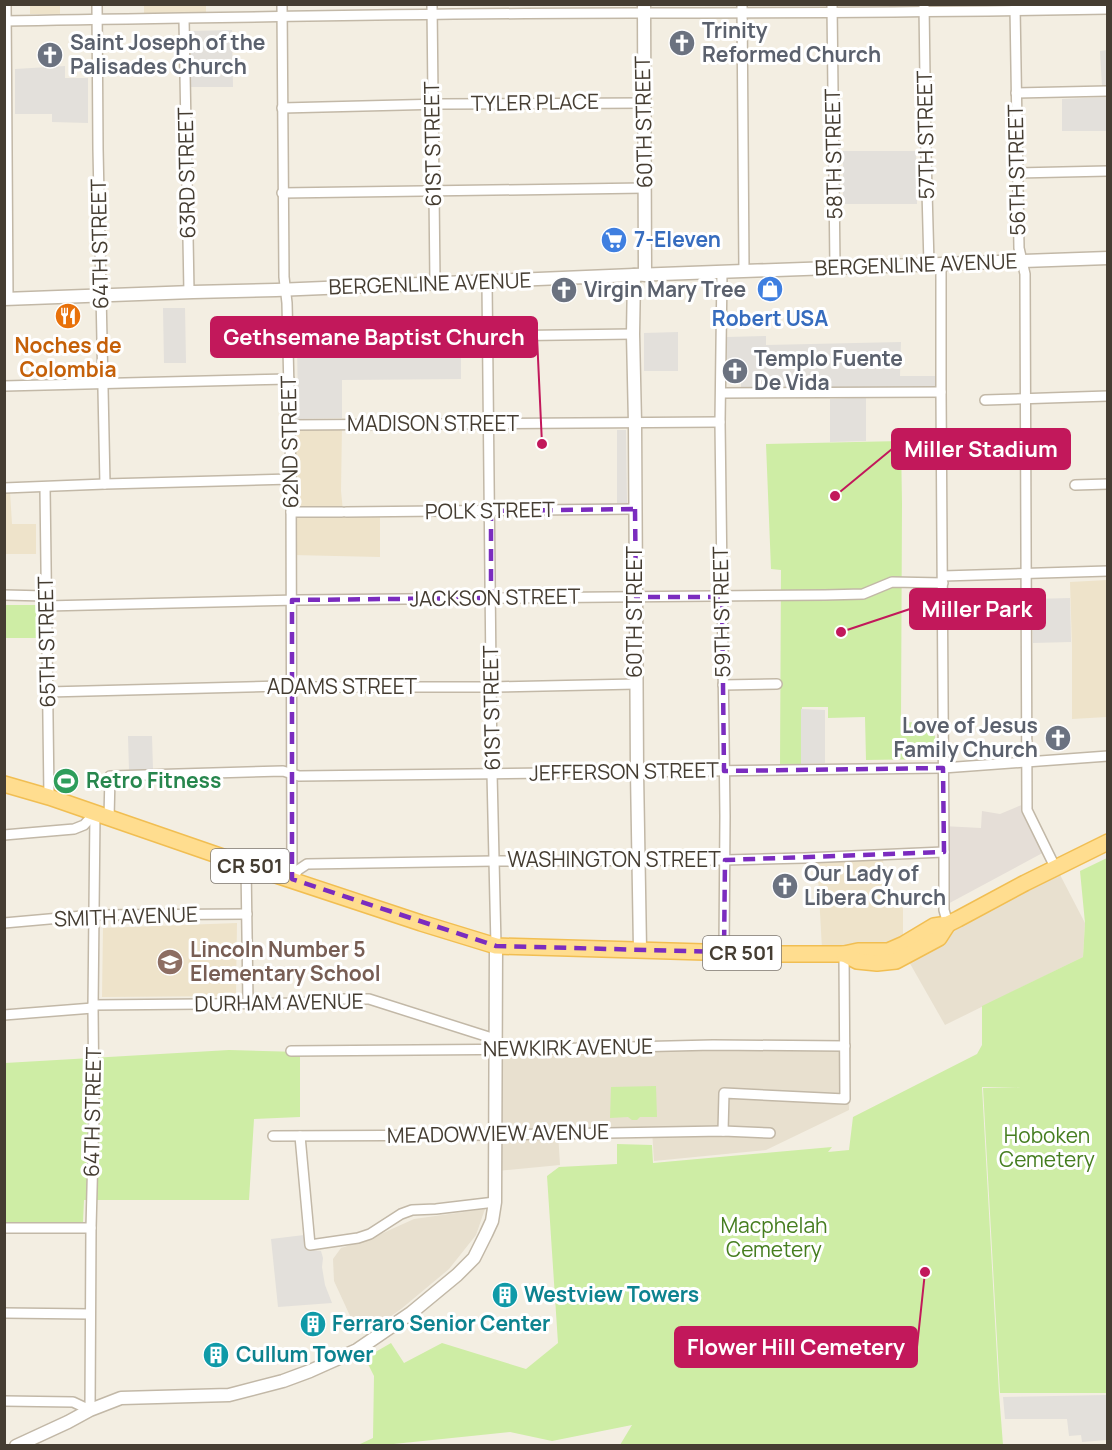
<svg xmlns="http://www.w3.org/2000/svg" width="1112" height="1450" font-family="Manrope,sans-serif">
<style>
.residential{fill:#e8e0cf}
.industrial{fill:#e5ded7}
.education{fill:#eee3ca}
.green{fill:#ceeda5}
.parking{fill:#e3e0db}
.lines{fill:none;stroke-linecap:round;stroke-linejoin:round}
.minor-casing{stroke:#c2b8a7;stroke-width:12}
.tertiary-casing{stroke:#c2b8a7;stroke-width:15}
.primary-casing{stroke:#f1be52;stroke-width:18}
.minor{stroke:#fff;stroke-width:9}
.tertiary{stroke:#fff;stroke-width:12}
.primary{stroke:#ffdd8f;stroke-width:15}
.marked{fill:none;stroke:#7b2cbf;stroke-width:4.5;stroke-dasharray:12 8;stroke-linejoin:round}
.labels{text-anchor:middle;stroke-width:6;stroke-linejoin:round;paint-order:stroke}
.shield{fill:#fff;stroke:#7d7770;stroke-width:1.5}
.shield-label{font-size:20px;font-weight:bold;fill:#453d32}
.worship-label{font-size:21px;font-weight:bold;fill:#5b616d;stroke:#fff;text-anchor:start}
.street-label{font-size:21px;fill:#453d32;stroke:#fff}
.shop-label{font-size:21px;font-weight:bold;fill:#366cbe;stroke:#fff;text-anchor:start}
.food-label{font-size:21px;font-weight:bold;fill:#c56008;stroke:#fff}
.leisure-label{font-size:21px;font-weight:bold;fill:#27864d;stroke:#fff;text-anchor:start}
.education-label{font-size:21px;font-weight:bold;fill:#785e54;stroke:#fff;text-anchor:start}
.park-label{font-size:21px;fill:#457d1f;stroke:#fff}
.culture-label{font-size:21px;font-weight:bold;fill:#0d838f;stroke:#fff;text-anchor:start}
.leader{fill:none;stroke:#c2185b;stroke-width:2}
.callout-dot{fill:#c2185b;stroke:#fff;stroke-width:2}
.callout{fill:#c2185b;stroke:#c2185b;stroke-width:2}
.callout-label{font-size:22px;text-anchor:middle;font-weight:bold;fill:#fff}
</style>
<rect width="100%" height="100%" fill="#f3eee2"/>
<g class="residential">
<path d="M1057 869 1085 923 1083 957 945 1025 904 953Z"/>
<path d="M851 1047 849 1110 766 1150 654 1161 652 1130 558 1132 560 1165 497 1171 498 1051Z"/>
<path d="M485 1209 476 1235 449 1269 401 1309 377 1326 351 1318 334 1281 333 1259 341 1248 372 1238 414 1219Z"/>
</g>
<path class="industrial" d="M1024 804 1050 849 944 906 943 826 981 828 982 811 1000 814Z"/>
<g class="education">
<path d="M30 5H60V15L30 14Z"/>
<path d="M144 5H206V17L144 14Z"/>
<path d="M342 425 341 491 343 511 292 512 290 426Z"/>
<path d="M4 492H10L12 524H36V554H5Z"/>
<path d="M380 512V557L292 555V513Z"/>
<path d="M1107 580V717L1072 719V646L1070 582Z"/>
<path d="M883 854 884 895 903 894V940L886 947 822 949 817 858Z"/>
<path d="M237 923 236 996 102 997 103 928Z"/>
</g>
<g class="green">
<path d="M901 441 902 504 901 722 935 723V759L866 760 865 717 828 718V707H802L801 764H780L781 570 771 569 766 444Z"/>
<path d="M5 605H36L37 638H5Z"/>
<path d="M1107 858V1393H1000L983 1088 1021 1087H982L999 1393 1003 1445H620L632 1425 552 1441 510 1432 384 1445H358L373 1438 374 1376 365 1358 391 1343 404 1363 442 1343 526 1369 558 1343 547 1176 559 1167 617 1164V1144L652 1145 653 1163 832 1147 828 1152 849 1150 853 1117 977 1054 982 1045V1006L1083 957 1085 923 1080 871Z"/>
<path d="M229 1050 300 1052V1117L254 1119 249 1200H84L83 1222 79 1224H5V1063Z"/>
<path d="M656 1086 657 1117H640L637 1120H632L628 1117 610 1118 611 1087Z"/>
</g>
<g class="parking">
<path d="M232 30 233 87H191V31Z"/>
<path d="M1107 50V86H1102L1100 51Z"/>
<path d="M65 66V78H88V123L52 122V114H15V69Z"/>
<path d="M1107 97V131H1062V99Z"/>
<path d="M843 151H916L917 204H843Z"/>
<path d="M163 308H185L186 363H164Z"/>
<path d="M678 332V371H644V333Z"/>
<path d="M766 336V345L901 342 900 376H940L939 391 741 390V360H727V337Z"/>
<path d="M333 343H340L343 345 461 344V379L342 380V418L296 419V406H298L297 345 332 346Z"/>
<path d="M866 397V441L830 442V399Z"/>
<path d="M617 430H626L627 503H617Z"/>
<path d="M1070 598 1071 642 1033 643 1032 599Z"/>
<path d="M801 709 825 710V763L801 764Z"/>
<path d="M128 736H152L153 770H129Z"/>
<path d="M304 1235 306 1249 321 1251 323 1258 322 1267 325 1285 332 1303 278 1307 271 1239Z"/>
<path d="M1107 1395V1440L1082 1442 1081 1435 1069 1436 1067 1419H1005L1003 1397Z"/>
</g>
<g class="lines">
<defs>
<g id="minor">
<path d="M6 4 8 299"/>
<path d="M97 4 98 149 105 484"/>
<path d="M282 4 284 277 287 303 291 479 292 879"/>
<path d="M432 4 435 283"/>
<path d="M742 4 744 271"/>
<path d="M832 4 835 268"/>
<path d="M924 4 926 154 929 264"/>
<path d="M1015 7 1019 248 1025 274 1027 810 1055 867"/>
<path d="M184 19 189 292"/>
<path d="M4 21C213 18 422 13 631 13 790 13 949 12 1108 9"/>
<path d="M1016 93 1108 91"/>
<path d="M282 108 443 104 644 103"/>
<path d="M1017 173 1108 171"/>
<path d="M282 193 645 188"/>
<path d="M941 264V392L944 852V910L948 924"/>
<path d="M722 272 720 422 725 816 724 952"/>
<path d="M487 282 492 773 496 946"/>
<path d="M288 339 633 334"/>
<path d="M4 386 289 379"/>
<path d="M721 393 941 392"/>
<path d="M985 400 1108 396"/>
<path d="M290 425 720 422"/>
<path d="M1075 485 1108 484"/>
<path d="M45 487 49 797"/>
<path d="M4 488 105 484 291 479"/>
<path d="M291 512H342"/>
<path d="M346 512 635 509"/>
<path d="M943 576 1108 571"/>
<path d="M4 595 46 596"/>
<path d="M46 606 298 600 825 595 863 594 892 582 943 583"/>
<path d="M723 685 777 684"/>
<path d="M48 692 282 686 313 687H492L636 684"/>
<path d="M109 818 110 776 283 771 299 776 943 768 1108 756"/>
<path d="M4 835 74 829 84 825 95 813"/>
<path d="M246 865 248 1003"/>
<path d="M292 879 298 870 307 864 495 861 725 860 805 858 944 852"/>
<path d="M4 923 94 915 247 914"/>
<path d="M93 1005 303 1003 324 999H369L495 1039"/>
<path d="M4 1015 93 1008"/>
<path d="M291 1051 544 1049 713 1045 845 1046"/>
<path d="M723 1131 724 1093 845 1099 844 954"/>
<path d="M273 1136 495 1135 723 1131 770 1133"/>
<path d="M300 1136 310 1245 358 1238 370 1234 401 1214 412 1210 436 1209 495 1202"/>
<path d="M4 1228H91"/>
<path d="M4 1313 90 1314"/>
<path d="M4 1401 73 1402 90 1410 91 1228 94 1112 93 1008 95 813"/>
</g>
<g id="tertiary">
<path d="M644 4 645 275"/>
<path d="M634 275 633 334 635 423 637 772 640 949"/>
<path d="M4 299 193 292 276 290 634 275 1108 258"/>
<path d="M16 1446 68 1422 90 1410 121 1398 229 1395 283 1381 310 1371 357 1350 411 1313 457 1275 474 1258 486 1234 492 1221 495 1202 496 946"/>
</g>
<g id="primary">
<path d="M4 784 49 797 246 865 421 923 496 946 773 954H844L858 951H888L904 944 934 926 948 924 958 919 1025 883 1108 842"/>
<path d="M844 954 857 961 877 963 896 961 939 938 948 924"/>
</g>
</defs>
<use href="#minor" class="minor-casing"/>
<use href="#tertiary" class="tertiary-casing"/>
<use href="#primary" class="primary-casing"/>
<use href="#minor" class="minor"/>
<use href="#tertiary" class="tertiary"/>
<use href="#primary" class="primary"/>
</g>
<path class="marked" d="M635 509 636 597H722L724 771 943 768 944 852 725 860 724 952 496 946 292 879V600L491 598V511Z"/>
<defs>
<symbol id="church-disc" viewBox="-11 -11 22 22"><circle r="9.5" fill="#6b7280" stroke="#fff"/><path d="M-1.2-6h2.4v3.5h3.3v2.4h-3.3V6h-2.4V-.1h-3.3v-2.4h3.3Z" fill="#fff"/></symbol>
<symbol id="supermarket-disc" viewBox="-11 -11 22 22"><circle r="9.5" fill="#3f7fe0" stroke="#fff"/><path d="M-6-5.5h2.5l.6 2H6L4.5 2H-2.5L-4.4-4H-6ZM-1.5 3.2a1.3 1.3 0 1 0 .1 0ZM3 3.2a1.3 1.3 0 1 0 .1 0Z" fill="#fff"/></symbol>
<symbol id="shop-disc" viewBox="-11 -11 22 22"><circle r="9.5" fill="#3f7fe0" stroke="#fff"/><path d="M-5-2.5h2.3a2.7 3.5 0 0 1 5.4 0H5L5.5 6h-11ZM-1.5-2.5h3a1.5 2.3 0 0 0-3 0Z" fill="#fff"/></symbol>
<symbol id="restaurant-disc" viewBox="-11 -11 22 22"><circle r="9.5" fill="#e8710a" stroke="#fff"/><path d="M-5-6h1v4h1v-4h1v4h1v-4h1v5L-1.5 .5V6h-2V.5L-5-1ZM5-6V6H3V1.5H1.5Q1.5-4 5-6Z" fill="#fff"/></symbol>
<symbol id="stadium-disc" viewBox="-11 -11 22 22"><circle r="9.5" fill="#2e9e5b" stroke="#fff"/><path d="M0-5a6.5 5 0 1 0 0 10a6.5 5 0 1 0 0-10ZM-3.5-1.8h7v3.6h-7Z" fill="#fff"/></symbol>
<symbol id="school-disc" viewBox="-11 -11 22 22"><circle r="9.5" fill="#8d6e63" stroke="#fff"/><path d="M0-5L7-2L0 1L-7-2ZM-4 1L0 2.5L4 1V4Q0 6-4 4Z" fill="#fff"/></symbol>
<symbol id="building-disc" viewBox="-11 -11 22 22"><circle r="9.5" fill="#0f9aa8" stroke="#fff"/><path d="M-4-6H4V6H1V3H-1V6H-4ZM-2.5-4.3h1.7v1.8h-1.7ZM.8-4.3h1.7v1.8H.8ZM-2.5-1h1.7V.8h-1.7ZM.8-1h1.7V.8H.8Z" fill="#fff"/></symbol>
</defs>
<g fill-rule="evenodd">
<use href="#church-disc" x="667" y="28" width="30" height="30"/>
<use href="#church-disc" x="35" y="40" width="30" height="30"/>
<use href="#supermarket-disc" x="599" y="225" width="30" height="30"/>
<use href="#shop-disc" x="755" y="274" width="30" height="30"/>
<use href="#church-disc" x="549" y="275" width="30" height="30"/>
<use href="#restaurant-disc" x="53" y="301" width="30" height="30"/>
<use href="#church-disc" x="720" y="356" width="30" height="30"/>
<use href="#church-disc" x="1043" y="723" width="30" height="30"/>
<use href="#stadium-disc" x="51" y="766" width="30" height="30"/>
<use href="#church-disc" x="770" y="871" width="30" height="30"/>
<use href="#school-disc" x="155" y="947" width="30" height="30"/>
<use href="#building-disc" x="490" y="1280" width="30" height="30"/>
<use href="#building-disc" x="298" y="1309" width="30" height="30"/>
<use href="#building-disc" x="201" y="1340" width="30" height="30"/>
</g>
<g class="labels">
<g class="shield">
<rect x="211" y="849" width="78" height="34" rx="4.5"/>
<rect x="703" y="936" width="78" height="34" rx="4.5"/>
</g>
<g class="shield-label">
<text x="250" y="873">CR 501</text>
<text x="742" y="960">CR 501</text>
</g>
<g class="worship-label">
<text x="702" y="38">Trinity<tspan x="702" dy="24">Reformed Church</tspan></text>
<text x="70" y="50">Saint Joseph of the<tspan x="70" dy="24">Palisades Church</tspan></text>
<text x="584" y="297">Virgin Mary Tree</text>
<text x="754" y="366">Templo Fuente<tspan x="754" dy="24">De Vida</tspan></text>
<text x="1038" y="733" text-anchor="end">Love of Jesus<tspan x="1038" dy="24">Family Church</tspan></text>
<text x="804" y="881">Our Lady of<tspan x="804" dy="24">Libera Church</tspan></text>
</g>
<g class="street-label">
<text transform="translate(535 103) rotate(-1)" y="7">TYLER PLACE</text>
<text transform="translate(644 122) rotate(-91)" y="7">60TH STREET</text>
<text transform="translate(926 135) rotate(-91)" y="7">57TH STREET</text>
<text transform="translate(433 144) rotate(-91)" y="7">61ST STREET</text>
<text transform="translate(834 154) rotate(-91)" y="7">58TH STREET</text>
<text transform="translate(1017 170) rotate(-91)" y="7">56TH STREET</text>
<text transform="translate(187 173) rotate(-91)" y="7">63RD STREET</text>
<text transform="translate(100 244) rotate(-91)" y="7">64TH STREET</text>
<text transform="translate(916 265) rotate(-2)" y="7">BERGENLINE AVENUE</text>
<text transform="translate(430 284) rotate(-2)" y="7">BERGENLINE AVENUE</text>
<text x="433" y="431">MADISON STREET</text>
<text transform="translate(290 442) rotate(-91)" y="7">62ND STREET</text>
<text transform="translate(490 511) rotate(-1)" y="7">POLK STREET</text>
<text transform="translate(495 598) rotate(-1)" y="7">JACKSON STREET</text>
<text transform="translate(635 612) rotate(-90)" y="7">60TH STREET</text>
<text transform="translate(722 612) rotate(-91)" y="7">59TH STREET</text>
<text transform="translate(47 642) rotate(-91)" y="7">65TH STREET</text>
<text x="342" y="694">ADAMS STREET</text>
<text transform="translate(492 708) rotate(-91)" y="7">61ST STREET</text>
<text transform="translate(624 772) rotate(-1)" y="7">JEFFERSON STREET</text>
<text x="614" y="867">WASHINGTON STREET</text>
<text transform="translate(126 917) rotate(-2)" y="7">SMITH AVENUE</text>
<text transform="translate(279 1003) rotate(-1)" y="7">DURHAM AVENUE</text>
<text transform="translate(568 1048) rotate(-1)" y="7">NEWKIRK AVENUE</text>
<text transform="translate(93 1112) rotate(-89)" y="7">64TH STREET</text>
<text transform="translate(498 1134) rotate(-1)" y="7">MEADOWVIEW AVENUE</text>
</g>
<g class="shop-label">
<text x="634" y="247">7-Eleven</text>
<text x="770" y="326" text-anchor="middle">Robert USA</text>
</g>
<g class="food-label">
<text x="68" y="353">Noches de<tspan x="68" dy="24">Colombia</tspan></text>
</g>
<g class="leisure-label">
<text x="86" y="788">Retro Fitness</text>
</g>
<g class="education-label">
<text x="190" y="957">Lincoln Number 5<tspan x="190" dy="24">Elementary School</tspan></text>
</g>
<g class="park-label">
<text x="1047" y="1143">Hoboken<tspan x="1047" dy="24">Cemetery</tspan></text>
<text x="774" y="1233">Macphelah<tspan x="774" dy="24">Cemetery</tspan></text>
</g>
<g class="culture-label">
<text x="524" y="1302">Westview Towers</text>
<text x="332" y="1331">Ferraro Senior Center</text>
<text x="236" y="1362">Cullum Tower</text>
</g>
</g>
<path class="leader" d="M542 444L537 337M835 496L892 449M841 632L910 609M925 1272L917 1347"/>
<g class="callout-dot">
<circle cx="542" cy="444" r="6"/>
<circle cx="835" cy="496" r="6"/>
<circle cx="841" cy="632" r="6"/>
<circle cx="925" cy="1272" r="6"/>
</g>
<g class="callout">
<rect x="211" y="317" width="326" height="40" rx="6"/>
<rect x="892" y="429" width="178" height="40" rx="6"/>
<rect x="910" y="589" width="135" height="40" rx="6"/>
<rect x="675" y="1327" width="242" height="40" rx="6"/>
</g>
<g class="callout-label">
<text x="374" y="345">Gethsemane Baptist Church</text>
<text x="981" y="457">Miller Stadium</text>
<text x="977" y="617">Miller Park</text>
<text x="796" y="1355">Flower Hill Cemetery</text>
</g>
<rect width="1112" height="1450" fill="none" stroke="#453d32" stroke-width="12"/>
</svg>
